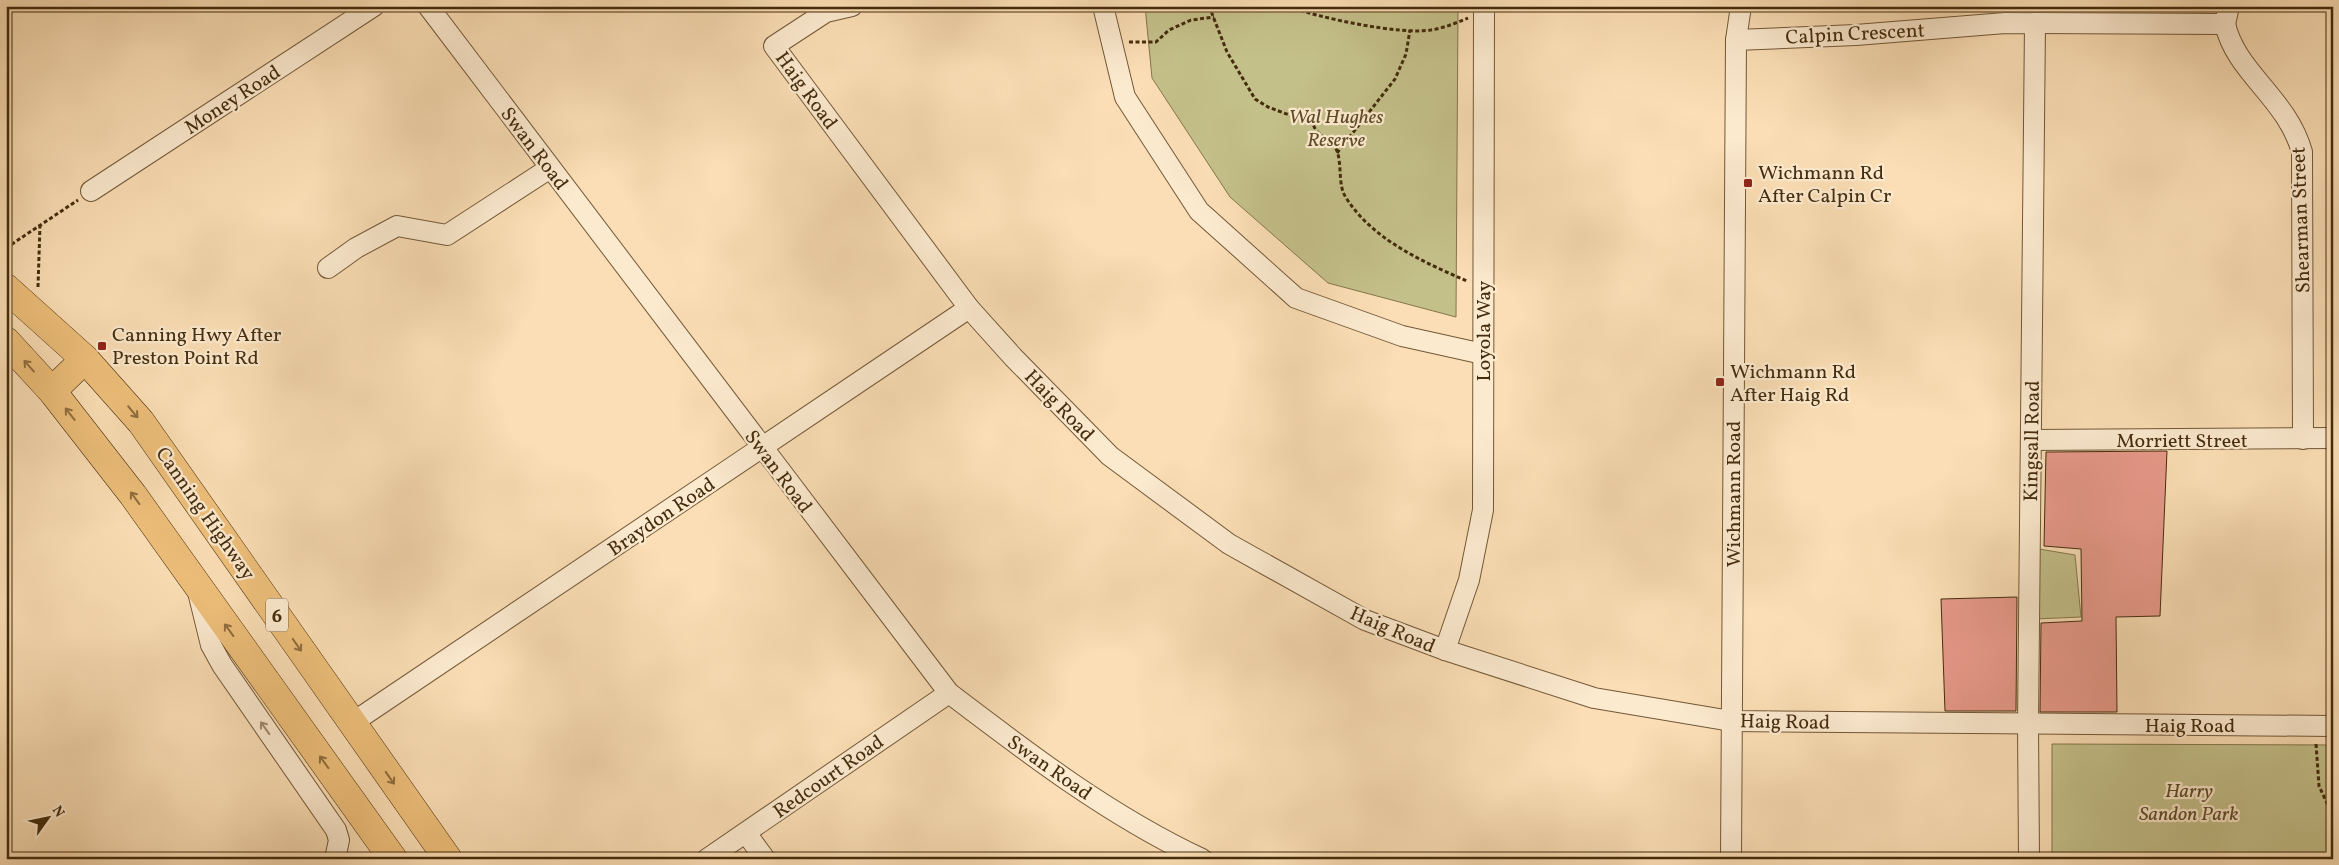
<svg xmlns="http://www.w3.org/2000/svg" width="2339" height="865" font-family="Vollkorn,serif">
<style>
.green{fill:#c4c08a;stroke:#84764c}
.building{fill:#e7998a;stroke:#442c0d}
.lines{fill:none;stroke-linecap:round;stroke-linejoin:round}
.minor-casing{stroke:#725837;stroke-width:22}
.highway-casing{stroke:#442c0d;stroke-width:29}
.path{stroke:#442c0d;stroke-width:3;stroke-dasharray:4 2.5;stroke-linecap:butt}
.minor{stroke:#fceacf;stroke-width:20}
.highway{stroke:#eebf7a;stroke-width:28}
.oneway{stroke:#906e3e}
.oneway2{stroke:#a08b6e}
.poi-dot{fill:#8f2418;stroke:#fceacf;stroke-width:2}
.labels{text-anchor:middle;stroke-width:4.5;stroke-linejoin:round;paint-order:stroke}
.shield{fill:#fceacf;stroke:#7b6547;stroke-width:1}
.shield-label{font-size:19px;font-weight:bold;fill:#442c0d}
.street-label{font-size:20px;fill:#442c0d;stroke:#fceacf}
.park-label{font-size:20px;font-style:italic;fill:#5e4a26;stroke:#fceacf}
.poi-label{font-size:20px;fill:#442c0d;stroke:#fceacf;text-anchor:start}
</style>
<rect width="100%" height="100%" fill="#fbdeb5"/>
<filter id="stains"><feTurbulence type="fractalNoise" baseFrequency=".004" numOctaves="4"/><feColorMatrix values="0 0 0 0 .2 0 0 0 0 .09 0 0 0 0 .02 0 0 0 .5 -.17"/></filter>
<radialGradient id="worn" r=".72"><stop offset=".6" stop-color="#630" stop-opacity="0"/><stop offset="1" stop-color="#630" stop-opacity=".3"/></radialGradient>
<g class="green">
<path d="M1145 6H1458L1456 317 1328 283 1230 197 1152 78Z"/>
<path d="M2033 548 2075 555 2081 617 2034 619Z"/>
<path d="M2052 744 2333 745V859H2052Z"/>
</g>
<g class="building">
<path d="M2167 451 2160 616 2116 617 2117 712H2040L2041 623 2082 621 2081 549 2044 546 2046 452Z"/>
<path d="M2017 597 2016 711H1945L1941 599Z"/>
</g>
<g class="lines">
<defs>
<g id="minor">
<path d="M428 6 949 693C1029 754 1110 816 1202 859"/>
<path d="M852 6 826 12 774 46 969 308 1013 357 1110 456 1229 544 1365 620 1445 650 1594 698 1731 721 2333 726"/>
<path d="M1103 6 1125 97 1199 211 1296 298 1402 336 1483 354"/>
<path d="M2225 24C2236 73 2287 98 2302 152L2303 439"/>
<path d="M1736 40 1856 35 2005 23 2225 24 2229 6"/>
<path d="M91 191 374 6"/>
<path d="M328 268 356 248 397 226 447 235 550 168"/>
<path d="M2031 440 2333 438"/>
<path d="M198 592 211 645 222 665 336 830 339 840 335 859"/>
<path d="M1445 650 1469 580 1483 510 1484 6"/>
<path d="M352 723 969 308"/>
<path d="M746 833 765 859"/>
<path d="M707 859 949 693"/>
<path d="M1731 859 1736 40 1741 6"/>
<path d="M2029 859 2028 724 2035 23"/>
</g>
<g id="highway">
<path d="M6 288 85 359 141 422 448 859"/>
<path d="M6 341 52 391 133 495 393 859"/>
<path d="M52 391 85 359"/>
</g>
</defs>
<use href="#minor" class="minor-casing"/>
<use href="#highway" class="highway-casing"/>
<g class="path">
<path d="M1209 6 1227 52 1255 99 1268 107 1313 124C1318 139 1332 137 1337 151 1342 165 1338 184 1345 196 1371 239 1423 262 1467 281"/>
<path d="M1288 6C1318 18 1400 35 1431 30 1444 28 1456 23 1468 18"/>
<path d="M1129 42H1156L1169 30 1191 20 1214 17"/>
<path d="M1337 153 1395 79 1406 54 1410 30"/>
<path d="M6 248 78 200"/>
<path d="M38 287 40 225"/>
<path d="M2316 744 2319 786 2333 816"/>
</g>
<use href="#minor" class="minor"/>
<use href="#highway" class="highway"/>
</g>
<defs><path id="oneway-shaft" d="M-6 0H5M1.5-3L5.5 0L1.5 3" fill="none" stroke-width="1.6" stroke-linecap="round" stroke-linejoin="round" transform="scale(1.25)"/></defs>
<g class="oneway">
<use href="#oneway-shaft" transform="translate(29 366) rotate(-132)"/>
<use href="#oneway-shaft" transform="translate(133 412) rotate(50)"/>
<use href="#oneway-shaft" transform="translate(70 414) rotate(-128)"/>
<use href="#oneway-shaft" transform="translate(135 498) rotate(-126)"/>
<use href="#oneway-shaft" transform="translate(229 630) rotate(-126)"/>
<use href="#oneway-shaft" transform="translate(297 645) rotate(55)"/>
<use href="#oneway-shaft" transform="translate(324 762) rotate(-126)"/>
<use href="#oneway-shaft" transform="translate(390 778) rotate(55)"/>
</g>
<use class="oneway2" href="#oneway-shaft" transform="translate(265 728) rotate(-125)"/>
<g class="poi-dot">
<rect x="1743" y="178" width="10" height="10" rx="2.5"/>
<rect x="97" y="341" width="10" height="10" rx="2.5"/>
<rect x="1715" y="377" width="10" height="10" rx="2.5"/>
</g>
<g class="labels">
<rect class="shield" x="266" y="598.5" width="22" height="33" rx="4"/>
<g class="shield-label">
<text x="277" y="622">6</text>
</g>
<g class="street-label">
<text transform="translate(1855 33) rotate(-3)" y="7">Calpin Crescent</text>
<text transform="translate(807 90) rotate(54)" y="7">Haig Road</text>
<text transform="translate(232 99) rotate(-33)" y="7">Money Road</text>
<text transform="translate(535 148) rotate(53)" y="7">Swan Road</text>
<text transform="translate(2300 220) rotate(-92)" y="7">Shearman Street</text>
<text transform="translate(1483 331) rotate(-90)" y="7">Loyola Way</text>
<text transform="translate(1060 405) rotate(46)" y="7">Haig Road</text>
<text x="2182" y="447">Morriett Street</text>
<text transform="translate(2031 441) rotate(-89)" y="7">Kingsall Road</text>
<text transform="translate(779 471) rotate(53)" y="7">Swan Road</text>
<text transform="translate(1733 494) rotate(-90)" y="7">Wichmann Road</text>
<text transform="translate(206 513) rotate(55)" y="7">Canning Highway</text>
<text transform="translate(661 516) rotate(-34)" y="7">Braydon Road</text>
<text transform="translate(1393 629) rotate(23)" y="7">Haig Road</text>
<text transform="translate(1785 721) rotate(1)" y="7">Haig Road</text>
<text x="2190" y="732">Haig Road</text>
<text transform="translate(1050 767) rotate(35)" y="7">Swan Road</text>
<text transform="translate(828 776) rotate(-35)" y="7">Redcourt Road</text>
</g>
<g class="park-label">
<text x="1336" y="123">Wal Hughes<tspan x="1336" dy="23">Reserve</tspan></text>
<text x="2189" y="797">Harry<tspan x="2189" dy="23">Sandon Park</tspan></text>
</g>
<g class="poi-label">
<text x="1758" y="179">Wichmann Rd<tspan x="1758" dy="23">After Calpin Cr</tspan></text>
<text x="112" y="341">Canning Hwy After<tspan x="112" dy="23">Preston Point Rd</tspan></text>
<text x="1730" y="378">Wichmann Rd<tspan x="1730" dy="23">After Haig Rd</tspan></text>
</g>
</g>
<rect width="2339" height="865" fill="none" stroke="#fbdeb5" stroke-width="25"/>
<rect x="8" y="8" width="2324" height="850" fill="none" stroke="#442c0d" stroke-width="2.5"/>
<rect x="12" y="12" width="2314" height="840" fill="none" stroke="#442c0d"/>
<g transform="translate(48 818) rotate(57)" stroke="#fceacf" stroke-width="4" paint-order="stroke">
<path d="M0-4L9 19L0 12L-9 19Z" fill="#442c0d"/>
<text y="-8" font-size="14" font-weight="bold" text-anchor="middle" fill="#442c0d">N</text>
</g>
<rect width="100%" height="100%" filter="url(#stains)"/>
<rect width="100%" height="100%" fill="url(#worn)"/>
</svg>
